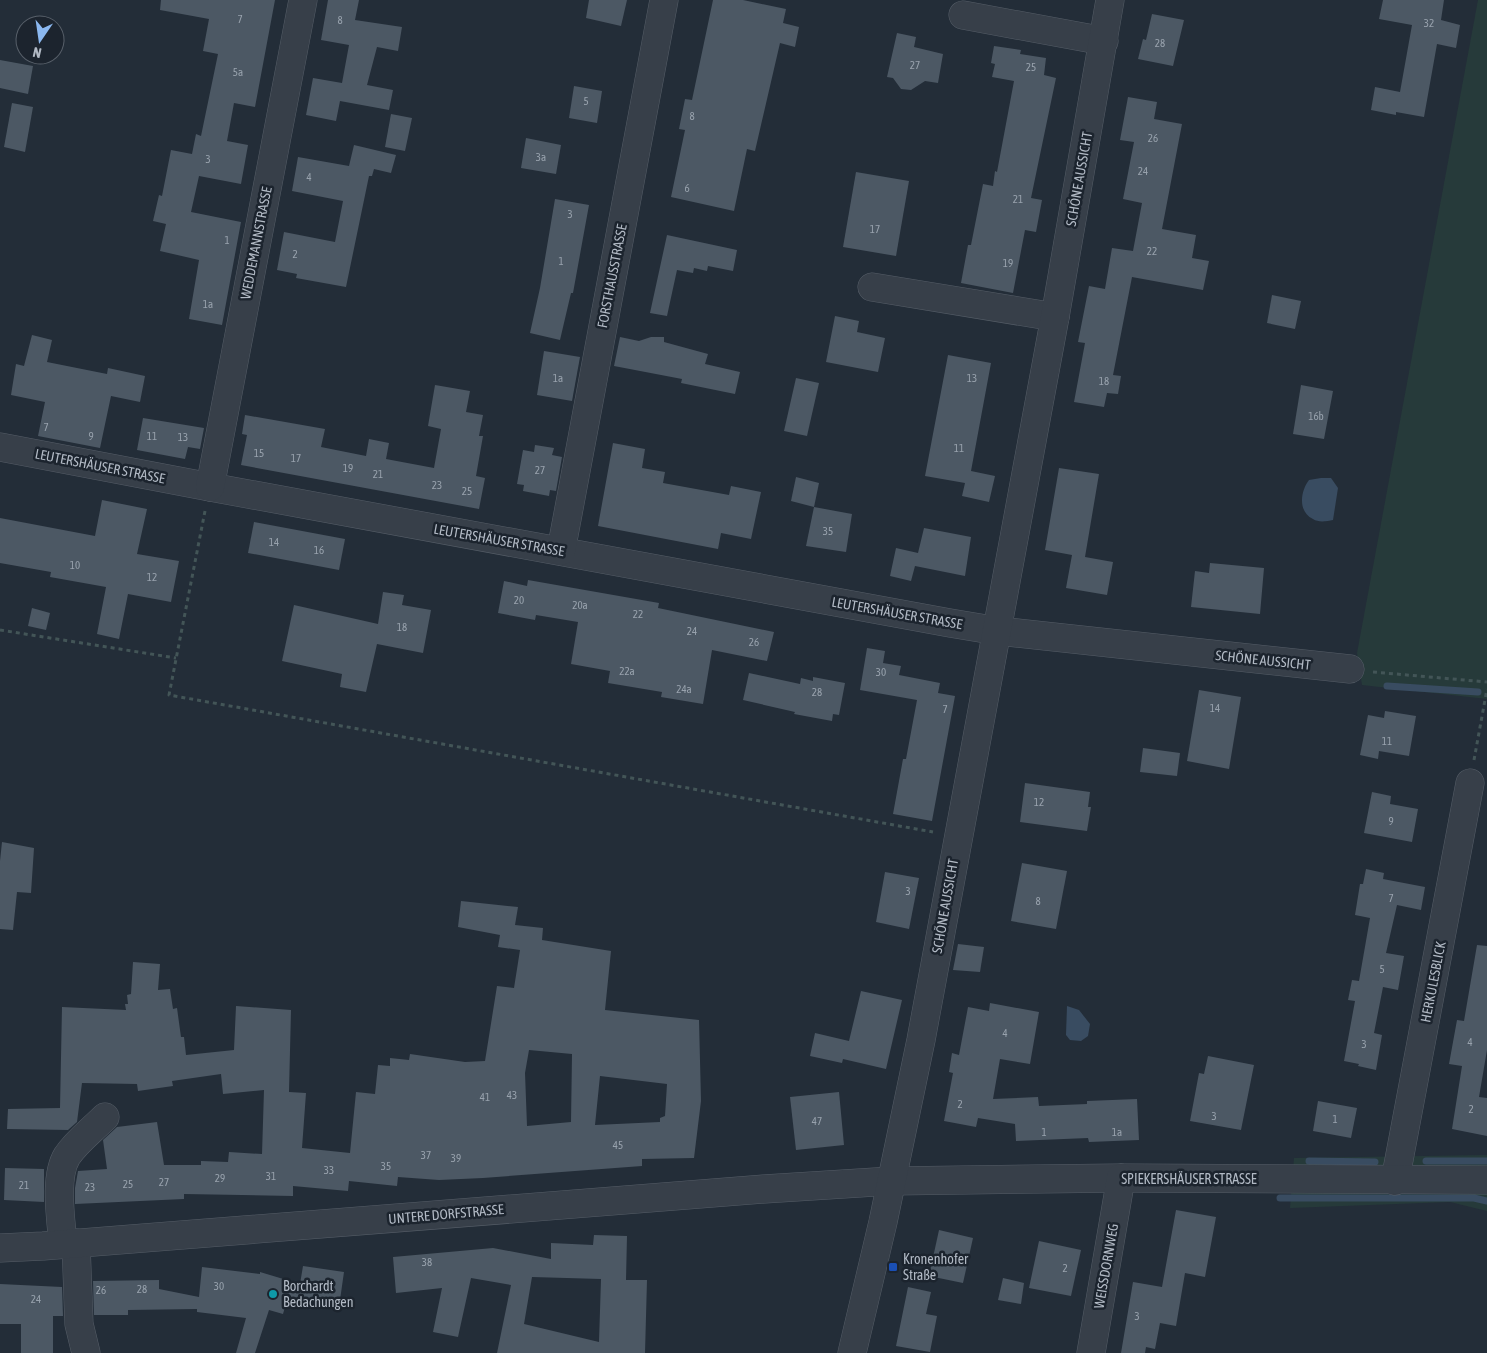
<svg xmlns="http://www.w3.org/2000/svg" width="1487" height="1353" font-family="'Asap Condensed',sans-serif">
<style>
.green{fill:#263a3a}
.water{fill:#394c61}
.lines{fill:none;stroke-linecap:round;stroke-linejoin:round}
.stream{stroke:#394c61;stroke-width:7}
.building{fill:#4c5864;fill-rule:evenodd}
.minor-casing{stroke:#555d67;stroke-width:29}
.path{stroke:#435557;stroke-width:3;stroke-dasharray:4 4;stroke-linecap:butt}
.minor{stroke:#373f49;stroke-width:28}
.transit-dot{fill:#1a4fb4;stroke:#1c242e;stroke-width:2}
.culture-dot{fill:#0f9aa8;stroke:#1c242e;stroke-width:2}
.labels{text-anchor:middle;stroke-width:5;stroke-linejoin:round;paint-order:stroke}
.number-label{font-size:11px;fill:#98a2ad}
.street-label{font-size:14px;fill:#b2bac5;stroke:#1c242e}
.poi-label{font-size:14px;fill:#b2bac5;stroke:#1c242e;text-anchor:start}
</style>
<rect width="100%" height="100%" fill="#232d38"/>
<g class="green">
<path d="M1478 0H1487V699L1362 685 1357 653Z"/>
<path d="M1487 1155V1211L1450 1202 1290 1208 1294 1158Z"/>
</g>
<g class="water">
<path d="M1321 478H1331L1338 488 1333 520C1327 521 1319 523 1313 519 1298 512 1300 492 1309 480Z"/>
<path d="M1067 1006 1079 1010 1090 1024 1088 1036 1081 1041 1070 1040 1066 1035Z"/>
</g>
<g class="lines">
<g class="stream">
<path d="M1387 686 1478 692"/>
<path d="M1309 1161 1375 1162"/>
<path d="M1426 1161H1487"/>
<path d="M1280 1198H1474L1487 1201"/>
</g>
</g>
<g class="building">
<path d="M161 0H275L255 107 234 103 227 141 248 145 241 184 199 176 191 212 241 222 222 325 189 319 199 260 160 251 166 224 153 221 159 195 162 196 171 150 192 154 196 134 201 136 218 54 203 51 209 19 160 10Z"/>
<path d="M328 0H359L355 20 402 27 398 51 377 47 367 85 393 90 389 110 340 101 336 121 306 115 313 78 342 83 349 45 321 40Z"/>
<path d="M589 0H627L621 26 586 18Z"/>
<path d="M713 0H743L786 9 783 23 799 27 795 47 780 43 755 151 747 149 734 211 671 197 685 130 679 129 685 99 692 100Z"/>
<path d="M1383 0H1444L1441 20 1460 25 1456 48 1437 44 1424 117 1396 112V115L1371 110 1375 87 1400 92 1412 25 1379 19Z"/>
<path d="M1152 14 1184 20 1173 66 1138 59 1143 39 1146 40Z"/>
<path d="M897 33 916 37 914 47 943 54 938 83 925 81 911 90 901 89 893 78 887 77Z"/>
<path d="M994 46 1021 50 1020 54 1046 58 1044 75 1056 78 1031 198 1042 200 1036 232 1025 230 1013 293 961 283 968 245H971L983 184 993 186 995 171 997 172 1014 81 992 77 995 64 991 63Z"/>
<path d="M0 60 33 66 28 94 0 88Z"/>
<path d="M574 86 602 91 597 123 569 118Z"/>
<path d="M1128 97 1157 102 1154 119 1182 124 1162 229 1196 235 1192 258 1209 261 1203 290 1132 277 1113 375 1121 376 1118 394 1107 393 1104 407 1074 402 1085 343 1078 342 1089 286 1105 289 1112 248 1133 251 1142 203 1123 199 1134 142 1120 140Z"/>
<path d="M12 103 33 107 25 152 4 147Z"/>
<path d="M391 114 412 118 405 151 385 147Z"/>
<path d="M526 138 561 145 556 174 521 168Z"/>
<path d="M354 145 396 155 391 173 374 169 372 176H369L346 287 296 278 297 274 277 270 284 232 335 242 343 201 292 191 298 157 349 166Z"/>
<path d="M856 172 909 181 896 256 843 247Z"/>
<path d="M555 199 589 205 573 293H571L560 340 530 333 540 288Z"/>
<path d="M667 235 737 250 733 271 708 266 707 271 694 268 693 273 677 270 667 316 650 313Z"/>
<path d="M1272 295 1301 301 1295 329 1267 323Z"/>
<path d="M835 316 859 321 857 332 885 338 878 372 826 362Z"/>
<path d="M32 335 52 340 47 362 107 374 108 368 145 376 140 402 111 396 100 448 38 436 45 402 11 395 16 364 24 366Z"/>
<path d="M620 337 639 341 651 337H664V342L708 354 705 364 740 372 735 394 681 383 682 379 614 366Z"/>
<path d="M544 351 580 357 572 401 537 395Z"/>
<path d="M948 355 991 363 971 471 995 476 989 502 962 496 965 483 925 476Z"/>
<path d="M796 378 819 383 807 436 784 431Z"/>
<path d="M435 385 470 391 466 412 483 415 479 436H483L476 476 485 478 479 509 241 465 247 435 242 434 245 415 325 429 321 447 366 456 369 439 389 443 386 459 434 468 441 429 428 426Z"/>
<path d="M1301 385 1333 391 1324 439 1293 434Z"/>
<path d="M143 418 204 428 200 449 188 447 185 459 137 450Z"/>
<path d="M613 443 645 449 642 468 665 472 663 483 729 495 731 486 761 492 751 539 721 533 718 549 598 526Z"/>
<path d="M535 445 554 448 552 455 562 457 556 491 550 490 549 496 523 491 524 485 517 484 523 450 534 452Z"/>
<path d="M1059 468 1099 474 1085 557 1113 562 1107 595 1066 588 1072 555 1045 550Z"/>
<path d="M796 477 819 483 814 507 791 501Z"/>
<path d="M102 500 147 509 137 554 179 561 171 602 128 594 119 639 97 634 106 587 50 577 51 572 0 563V518L95 536Z"/>
<path d="M814 507 852 514 846 552 806 546Z"/>
<path d="M254 522 345 539 339 570 248 553Z"/>
<path d="M924 528 971 537 965 576 915 566 911 581 890 576 896 548 918 553Z"/>
<path d="M1210 563 1264 568 1260 614 1191 607 1195 571 1209 573Z"/>
<path d="M528 580 659 603 658 608 774 632 767 661 712 650 703 704 661 697 662 692 608 683 610 671 571 664 578 622 536 615 535 620 498 613 504 581 527 586Z"/>
<path d="M383 592 404 595 402 605 431 610 423 653 377 644 366 692 340 687 342 674 282 661 294 605 378 624Z"/>
<path d="M32 608 50 613 46 630 28 626Z"/>
<path d="M867 648 885 651 883 663 901 666 899 675 940 683 938 693 955 696 932 821 893 814 903 759H906L917 700 860 690Z"/>
<path d="M749 673 800 684 801 678 813 681V677L845 683 839 715 833 714 832 721 794 714 795 712 743 700Z"/>
<path d="M1199 690 1241 697 1229 769 1187 761Z"/>
<path d="M1385 711 1416 716 1409 756 1379 751 1378 759 1360 755 1368 715 1384 718Z"/>
<path d="M1143 748 1180 753 1177 776 1140 772Z"/>
<path d="M1025 783 1090 792 1088 807H1091L1087 831 1020 822Z"/>
<path d="M1372 792 1391 796 1390 804 1418 809 1412 842 1364 833Z"/>
<path d="M2 842 34 848 31 893 17 892 13 930 0 929V861Z"/>
<path d="M1022 863 1067 871 1056 929 1011 921Z"/>
<path d="M1366 869 1384 873 1383 879 1425 887 1421 910 1397 905 1386 953 1404 956 1398 990 1383 987 1374 1033 1382 1035 1376 1070 1358 1066 1359 1064 1344 1061 1355 1001 1348 1000 1352 980 1359 981 1370 918 1355 915 1360 884H1363Z"/>
<path d="M885 872 919 878 909 929 876 922Z"/>
<path d="M461 901 518 907 515 925 543 928 542 940 611 951 605 1010 699 1020 701 1101 694 1158 642 1159V1166L483 1178 439 1180 398 1177 397 1186 349 1181 348 1191 293 1186V1196L184 1194V1199L75 1204V1188L78 1171 107 1169 103 1140 117 1127 157 1122 164 1165H201V1161L228 1162 229 1152 262 1154 264 1090 223 1094 221 1074 172 1081 173 1086 138 1091 137 1084 82 1083 77 1122 68 1130 7 1129 8 1109 60 1108 62 1007 126 1010 125 1004H128L127 995 131 994 133 962 160 964 158 990 170 989 173 1009 177 1008 181 1037H184L186 1055 234 1050 236 1006 291 1010 289 1092 306 1093 302 1148 350 1153 356 1092 375 1094 378 1065 390 1066V1058L409 1060 410 1054 465 1062 485 1061 497 986 514 988 520 950 498 947 500 935 458 927ZM529 1050 572 1054 571 1122 527 1126 525 1073ZM600 1076 667 1084 665 1116 660 1118V1122L595 1125Z"/>
<path d="M958 944 984 947 980 972 953 970Z"/>
<path d="M1477 945 1487 946V1050L1479 1097 1487 1098V1136L1452 1129 1462 1066 1449 1064 1457 1020 1464 1021Z"/>
<path d="M861 991 902 1000 886 1069 843 1059 842 1063 810 1056 815 1033 849 1041Z"/>
<path d="M990 1003 1039 1012 1030 1064 1000 1059 993 1099 1038 1097 1039 1106 1087 1104V1101L1137 1099 1139 1140 1089 1142 1088 1138 1016 1141 1015 1124 978 1118 976 1127 944 1121 953 1073 949 1072 952 1053 959 1055 968 1007 989 1011Z"/>
<path d="M1208 1056 1254 1065 1241 1130 1190 1121 1199 1073 1204 1074Z"/>
<path d="M839 1092 844 1145 796 1150 790 1097Z"/>
<path d="M1318 1101 1357 1108 1351 1138 1313 1131Z"/>
<path d="M5 1168 44 1169V1202L4 1200Z"/>
<path d="M1176 1210 1216 1217 1205 1277 1185 1273 1176 1326 1160 1323 1155 1349 1146 1347 1145 1353H1121L1133 1282 1162 1287Z"/>
<path d="M939 1230 973 1238 963 1283 929 1276Z"/>
<path d="M594 1235 627 1236 626 1280H647L645 1353H497L511 1285 471 1278 458 1337 433 1332 442 1288 396 1293 393 1257 493 1248 551 1259V1243L593 1245ZM532 1277 601 1279 599 1342 524 1324Z"/>
<path d="M1039 1241 1081 1250 1071 1296 1029 1288Z"/>
<path d="M303 1266 344 1272 339 1307 290 1299 288 1307H285L283 1314 269 1310 255 1353H236L246 1318 197 1312V1309L128 1310V1315H94L93 1281 159 1280V1289L199 1297 202 1267 260 1274V1272L300 1284Z"/>
<path d="M1003 1278 1024 1283 1021 1304 998 1300Z"/>
<path d="M0 1284 62 1287 63 1316H53V1353H21V1324H0Z"/>
<path d="M908 1287 931 1292 926 1314 937 1316 930 1352 896 1346Z"/>
</g>
<g class="lines">
<defs>
<g id="minor">
<path d="M963 15 1104 41"/>
<path d="M872 287 1055 317"/>
<path d="M0 447 210 487 950 623 998 631 1350 669"/>
<path d="M210 487 303 0"/>
<path d="M561 551 664 0"/>
<path d="M1395 1181 1470 783"/>
<path d="M76 1243 79 1324 86 1353"/>
<path d="M63 1244C61 1220 54 1177 67 1156 77 1141 92 1130 105 1117"/>
<path d="M0 1248 43 1246 764 1189 891 1181 1121 1178 1487 1180"/>
<path d="M852 1353 883 1222 921 1040 1055 317 1110 0"/>
<path d="M1091 1353 1121 1178"/>
</g>
</defs>
<use href="#minor" class="minor-casing"/>
<g class="path">
<path d="M205 511 169 695 933 832"/>
<path d="M0 630 176 658"/>
<path d="M1373 672 1487 682"/>
<path d="M1474 760 1487 689"/>
</g>
<use href="#minor" class="minor"/>
</g>
<rect class="transit-dot" x="888" y="1262" width="10" height="10" rx="2.5"/>
<circle class="culture-dot" cx="273" cy="1294" r="5"/>
<g class="labels">
<g class="number-label">
<text x="240" y="23">7</text>
<text x="340" y="24">8</text>
<text x="1429" y="27">32</text>
<text x="1160" y="47">28</text>
<text x="915" y="69">27</text>
<text x="1031" y="71">25</text>
<text x="238" y="76">5a</text>
<text x="586" y="105">5</text>
<text x="692" y="120">8</text>
<text x="1153" y="142">26</text>
<text x="541" y="161">3a</text>
<text x="208" y="163">3</text>
<text x="1143" y="175">24</text>
<text x="309" y="181">4</text>
<text x="687" y="192">6</text>
<text x="1018" y="203">21</text>
<text x="570" y="218">3</text>
<text x="875" y="233">17</text>
<text x="227" y="244">1</text>
<text x="1152" y="255">22</text>
<text x="295" y="258">2</text>
<text x="561" y="265">1</text>
<text x="1008" y="267">19</text>
<text x="208" y="308">1a</text>
<text x="558" y="382">1a</text>
<text x="972" y="382">13</text>
<text x="1104" y="385">18</text>
<text x="1316" y="420">16b</text>
<text x="46" y="431">7</text>
<text x="91" y="440">9</text>
<text x="152" y="440">11</text>
<text x="183" y="441">13</text>
<text x="959" y="452">11</text>
<text x="259" y="457">15</text>
<text x="296" y="462">17</text>
<text x="348" y="472">19</text>
<text x="540" y="474">27</text>
<text x="378" y="478">21</text>
<text x="437" y="489">23</text>
<text x="467" y="495">25</text>
<text x="828" y="535">35</text>
<text x="274" y="546">14</text>
<text x="319" y="554">16</text>
<text x="75" y="569">10</text>
<text x="152" y="581">12</text>
<text x="519" y="604">20</text>
<text x="580" y="609">20a</text>
<text x="638" y="618">22</text>
<text x="402" y="631">18</text>
<text x="692" y="635">24</text>
<text x="754" y="646">26</text>
<text x="627" y="675">22a</text>
<text x="881" y="676">30</text>
<text x="684" y="693">24a</text>
<text x="817" y="696">28</text>
<text x="1215" y="712">14</text>
<text x="945" y="713">7</text>
<text x="1387" y="745">11</text>
<text x="1039" y="806">12</text>
<text x="1391" y="825">9</text>
<text x="908" y="895">3</text>
<text x="1391" y="902">7</text>
<text x="1038" y="905">8</text>
<text x="1382" y="973">5</text>
<text x="1005" y="1037">4</text>
<text x="1470" y="1046">4</text>
<text x="1364" y="1048">3</text>
<text x="512" y="1099">43</text>
<text x="485" y="1101">41</text>
<text x="960" y="1108">2</text>
<text x="1471" y="1113">2</text>
<text x="1214" y="1120">3</text>
<text x="1335" y="1123">1</text>
<text x="817" y="1125">47</text>
<text x="1044" y="1136">1</text>
<text x="1117" y="1136">1a</text>
<text x="618" y="1149">45</text>
<text x="426" y="1159">37</text>
<text x="456" y="1162">39</text>
<text x="386" y="1170">35</text>
<text x="329" y="1174">33</text>
<text x="271" y="1180">31</text>
<text x="220" y="1182">29</text>
<text x="164" y="1186">27</text>
<text x="128" y="1188">25</text>
<text x="24" y="1189">21</text>
<text x="90" y="1191">23</text>
<text x="427" y="1266">38</text>
<text x="1065" y="1272">2</text>
<text x="219" y="1290">30</text>
<text x="142" y="1293">28</text>
<text x="101" y="1294">26</text>
<text x="36" y="1303">24</text>
<text x="1137" y="1320">3</text>
</g>
<g class="street-label">
<text transform="translate(1079 179) rotate(-80)" y="5">SCHÖNE AUSSICHT</text>
<text transform="translate(256 243) rotate(-79)" y="5">WEDDEMANNSTRASSE</text>
<text transform="translate(612 276) rotate(-79)" y="5">FORSTHAUSSTRASSE</text>
<text transform="translate(100 466) rotate(11)" y="5">LEUTERSHÄUSER STRASSE</text>
<text transform="translate(499 540) rotate(10)" y="5">LEUTERSHÄUSER STRASSE</text>
<text transform="translate(897 613) rotate(10)" y="5">LEUTERSHÄUSER STRASSE</text>
<text transform="translate(1263 660) rotate(6)" y="5">SCHÖNE AUSSICHT</text>
<text transform="translate(945 906) rotate(-80)" y="5">SCHÖNE AUSSICHT</text>
<text transform="translate(1433 982) rotate(-79)" y="5">HERKULESBLICK</text>
<text x="1189" y="1184">SPIEKERSHÄUSER STRASSE</text>
<text transform="translate(446 1214) rotate(-5)" y="5">UNTERE DORFSTRASSE</text>
<text transform="translate(1106 1266) rotate(-80)" y="5">WEISSDORNWEG</text>
</g>
<g class="poi-label">
<text x="903" y="1264">Kronenhofer<tspan x="903" dy="16">Straße</tspan></text>
<text x="283" y="1291">Borchardt<tspan x="283" dy="16">Bedachungen</tspan></text>
</g>
</g>
<g transform="translate(40 40) rotate(193)"><circle r="24" fill="#1c242e" stroke="#58606a"/>
<path d="M0-4L9 19L0 12L-9 19Z" fill="#8bb8f0"/>
<text y="-8" font-size="14" font-weight="bold" text-anchor="middle" fill="#b2bac5">N</text>
</g>
</svg>
